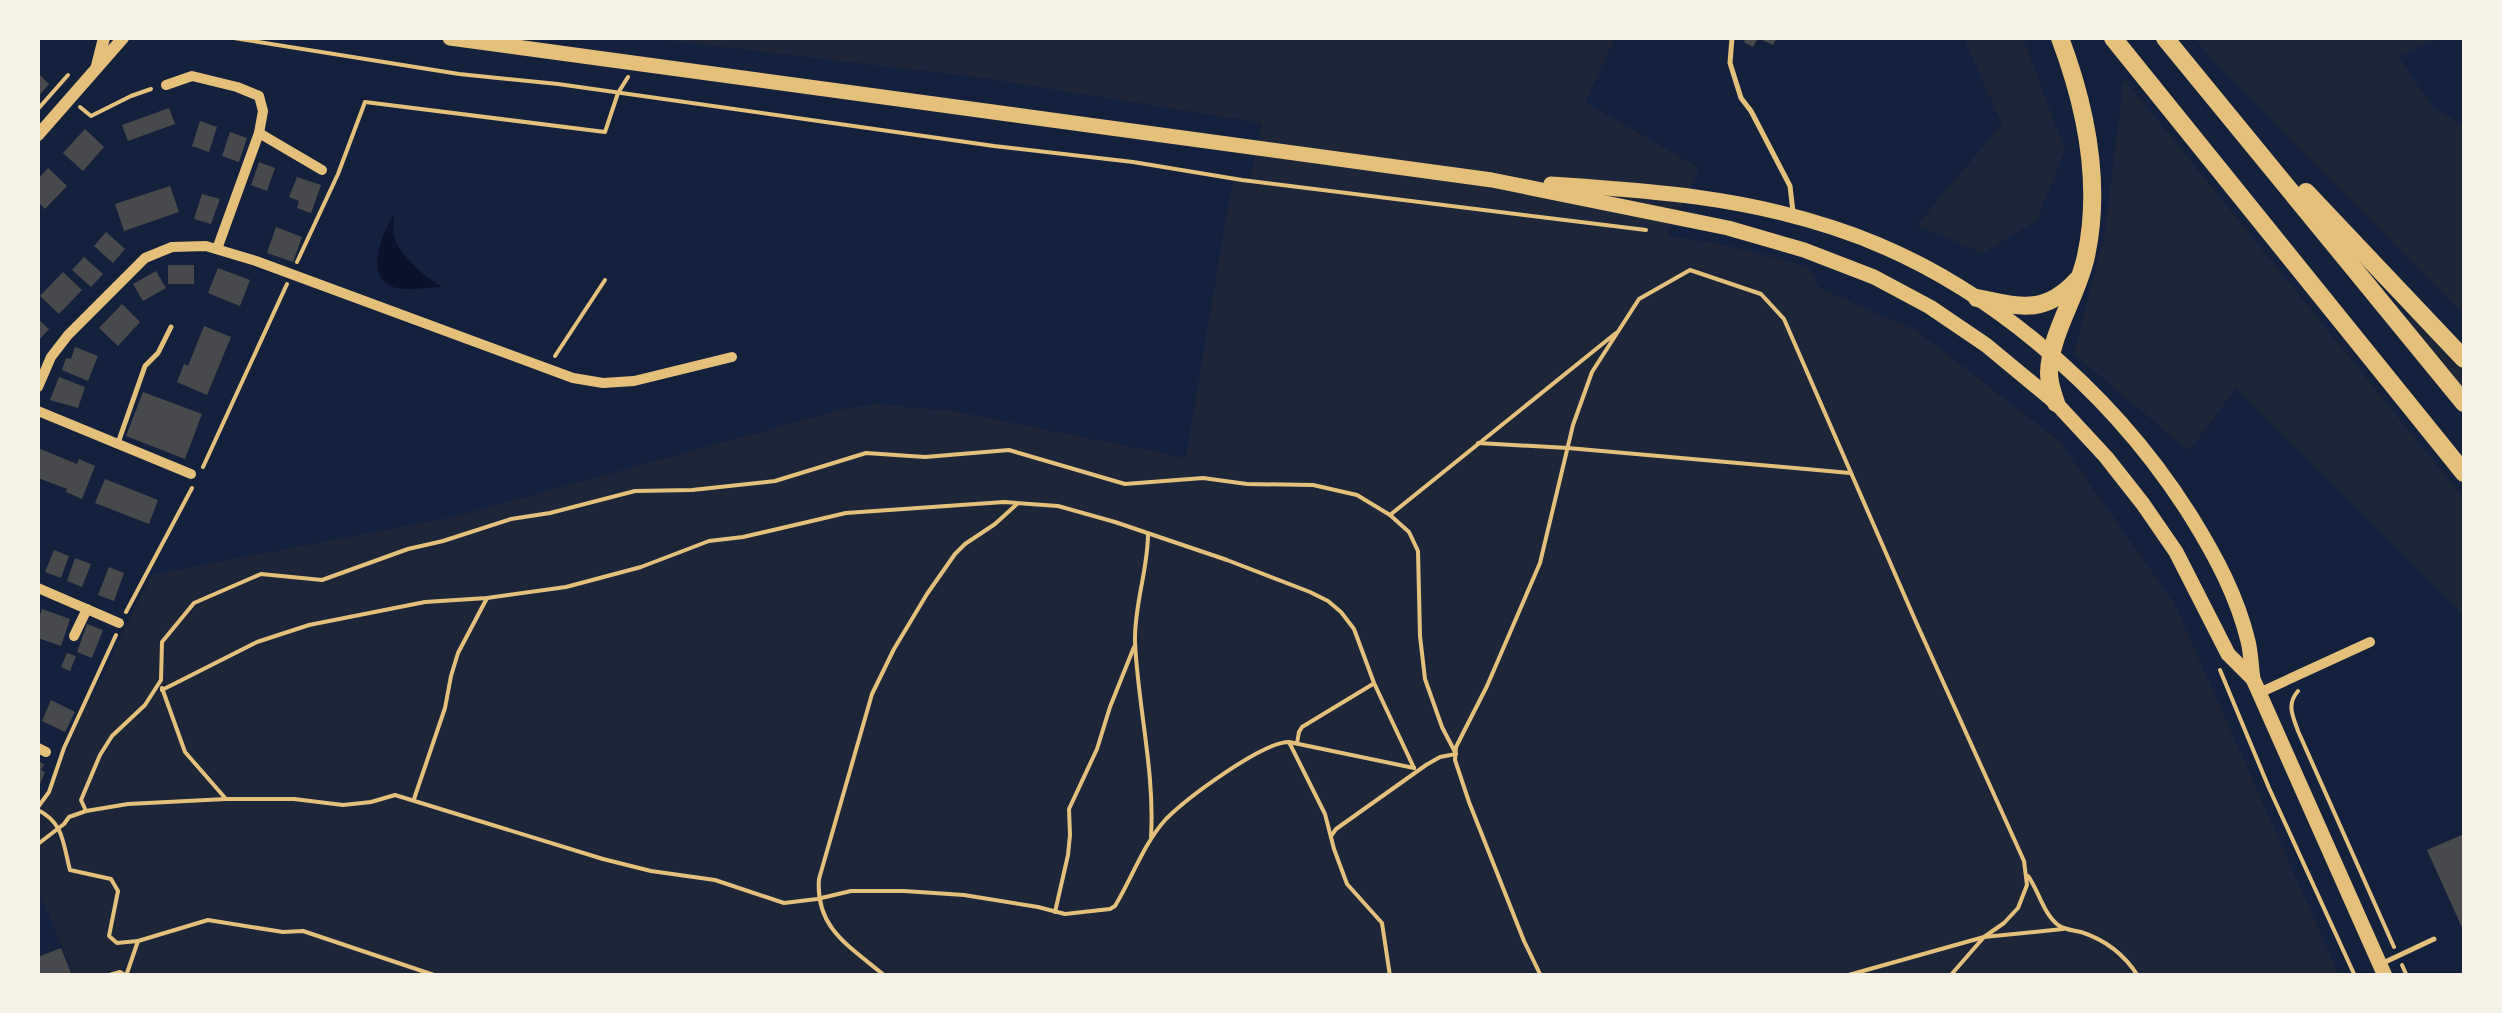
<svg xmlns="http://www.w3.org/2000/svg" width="2502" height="1013" font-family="Inter,sans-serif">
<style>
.green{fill:#1d2539}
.water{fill:#0b132b}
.building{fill:#48494c}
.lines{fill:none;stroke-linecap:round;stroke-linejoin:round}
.path{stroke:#e5c07b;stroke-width:4}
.service{stroke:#e5c07b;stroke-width:5}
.minor{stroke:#e5c07b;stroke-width:10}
.tertiary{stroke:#e5c07b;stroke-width:12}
.primary{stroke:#e5c07b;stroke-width:15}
.trunk{stroke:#e5c07b;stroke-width:18}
</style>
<rect width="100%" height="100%" fill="#14213d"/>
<g class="green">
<path d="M648 38H1615L1585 102 1699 168 1667 236C1717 242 1762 253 1809 268L1819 288 1917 331 2060 442 2174 603 2339 975H73L38 888V809L50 794 84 707 107 671 115 647 151 575 453 517 843 409 877 404 953 411 1186 458 1229 201 1235 179 1250 180 1262 123 984 78Z"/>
<path d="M1964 38H2023L2065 151 2036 221 1983 253 1917 225 2002 124Z"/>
<path d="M2195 38H2439L2398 56 2433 108 2464 125V314L2208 55Z"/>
<path d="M2124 79 2464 499V615L2236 388 2189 451 2074 354 2104 238Z"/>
<path d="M2412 314 2464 373V392L2405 322Z"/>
</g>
<path class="water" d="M394 214C394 222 392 232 395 239 402 257 426 279 443 287 428 287 408 292 393 287 363 276 383 232 394 214Z"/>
<g class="building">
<path d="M1746 38H1777L1773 45 1758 38 1753 47 1744 42Z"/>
<path d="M38 73 49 84 38 97Z"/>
<path d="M169 108 175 124 128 141 122 125Z"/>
<path d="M200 121 217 127 209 152 192 146Z"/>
<path d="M85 129 104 147 83 171 63 153Z"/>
<path d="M230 132 247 138 239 162 222 156Z"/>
<path d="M259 162 275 168 267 191 251 185Z"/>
<path d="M48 168 67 186 45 209 38 202V179Z"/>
<path d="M297 177 321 185 311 213 297 208 299 201 289 197Z"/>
<path d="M170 186 179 212 124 231 115 204Z"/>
<path d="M202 194 220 199 211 224 194 219Z"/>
<path d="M276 227 302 237 293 262 267 253Z"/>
<path d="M106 232 125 249 113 263 94 246Z"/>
<path d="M84 257 103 274 91 287 72 270Z"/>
<rect x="168" y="265" width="26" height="19"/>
<path d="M218 268 250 280 240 306 208 293Z"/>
<path d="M156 271 166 288 143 301 133 284Z"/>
<path d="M63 272 82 290 59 314 40 296Z"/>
<path d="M122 304 140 322 118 346 99 328Z"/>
<path d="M38 319 49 329 38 341Z"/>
<path d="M204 326 231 337 207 395 177 382 184 364 188 366Z"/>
<path d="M75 347 98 356 88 381 62 370 66 358 71 359Z"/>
<path d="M59 377 85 387 78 408 50 400Z"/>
<path d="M143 392 202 414 185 459 126 436Z"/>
<path d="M38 448 77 464 79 459 95 466 82 499 66 492 67 489 38 478Z"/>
<path d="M105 479 158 500 149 524 95 503Z"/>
<path d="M54 550 69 556 61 578 45 572Z"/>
<path d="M75 558 91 564 82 587 67 581Z"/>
<path d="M109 567 124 573 114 601 98 595Z"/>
<path d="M42 609 70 619 61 646 38 638V622Z"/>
<path d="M87 624 103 630 92 658 77 652Z"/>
<path d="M67 653 76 656 70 671 61 667Z"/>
<path d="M51 700 75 712 65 732 42 721Z"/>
<path d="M38 761 44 764 41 770 45 772 38 789Z"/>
<path d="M2464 834V932L2427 850Z"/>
<path d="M61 948 71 973 63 976H38V957Z"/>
</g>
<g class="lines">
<g class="path">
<path d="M234 38 459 74 558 84 994 146 1133 162 1242 180 1646 230"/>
<path d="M80 107 91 116 131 96 151 89"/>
<path d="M38 109 68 75"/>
<path d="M297 262 338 174 365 102 605 132 618 93 628 77"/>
<path d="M555 356 605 280"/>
<path d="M1478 443 1568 448 1850 473"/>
<path d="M203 467 287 284"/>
<path d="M1390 515 1616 333"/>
<path d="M1148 534C1148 570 1134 605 1135 642 1138 707 1155 772 1151 837"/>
<path d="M126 612 192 488"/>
<path d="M2220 670 2269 788 2355 976"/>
<path d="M162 688 185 752 226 799"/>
<path d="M162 690 257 642 309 625 425 602 487 598 566 587 641 567 709 541 743 537 846 513 1004 502 1058 506 1115 522 1227 560 1310 592 1328 601 1341 612 1354 629 1374 683 1414 768"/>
<path d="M2298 691C2286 705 2293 716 2298 731L2394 947"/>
<path d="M1289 742 1325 814 1334 849 1347 884 1382 923 1390 976"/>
<path d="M1297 743 1299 732 1302 727 1373 684"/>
<path d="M414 799 445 708 451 676 458 653 487 598"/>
<path d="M38 807 49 792 64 748 116 635"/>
<path d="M38 810C64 823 63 844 70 870L111 879 118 891 109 936 117 943 138 941"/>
<path d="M86 811 81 800 100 755 112 736 145 705 161 680 162 642 194 603 261 574 322 580 408 549 443 541 511 519 550 513 635 491 692 490 775 481 866 453 925 457 1009 450 1125 484 1203 478 1247 484 1313 485 1357 495 1390 515 1409 532 1418 551 1420 636 1425 679 1442 727 1456 754 1440 757 1426 765 1336 829 1331 836"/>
<path d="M38 844 64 824 69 817 86 811 128 804 226 799H294L343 805 371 802 395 795 603 859 651 871 715 880 784 903 817 899 851 891H904L964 895 1038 907 1065 914 1110 909 1115 906C1132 878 1144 843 1166 819 1187 798 1262 742 1289 742L1414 768"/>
<path d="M2028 876C2039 891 2043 913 2058 925 2065 930 2072 930 2081 932 2106 940 2124 954 2138 976"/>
<path d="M1055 912 1068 855 1070 835 1069 809 1097 749 1110 707 1134 647"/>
<path d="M2402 965 2407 976"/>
<path d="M106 976 120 972 125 975"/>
<path d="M126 976 138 941 208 920 283 932 303 931 437 976"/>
<path d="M885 976C851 947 815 929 819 879L872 694 894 649 927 594 955 554 965 544 995 524 1017 504"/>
<path d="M1541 976 1524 941 1469 802 1455 760 1456 747 1487 686 1540 563 1573 425 1592 372 1639 299 1690 270 1761 294 1784 319 1916 622 2024 861 2027 885 2018 908 2004 923 1984 937 1950 976"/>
<path d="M1845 976 1984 937 2063 929"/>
</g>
<g class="service">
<path d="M1732 38 1730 63 1741 98 1751 111 1790 186 1793 212"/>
<path d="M118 443 145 366 158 353 171 327"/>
<path d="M2383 963 2434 939"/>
</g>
<g class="minor">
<path d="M166 85 192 76 237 87 259 96 263 111 259 133 217 249"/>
<path d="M259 133 322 170"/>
<path d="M38 387 51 357 68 335 145 258 172 247 206 246 256 261 573 378 603 383 634 381 732 357"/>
<path d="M38 411 191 474"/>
<path d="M38 588 119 623"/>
<path d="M74 636 87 609"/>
<path d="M2259 693 2370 642"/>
<path d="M38 748 46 752"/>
</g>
<g class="tertiary">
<path d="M97 66 104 38"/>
<path d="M38 135 123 38"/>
</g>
<g class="primary">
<path d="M450 38 1492 180 1728 228 1804 250 1874 277 1930 307 1986 345 2056 403 2106 457 2143 504 2176 552 2228 654 2253 679"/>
<path d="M1551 184C1651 191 1737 196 1834 228 1979 275 2112 390 2192 518 2216 557 2237 596 2248 641 2251 653 2251 666 2253 679L2385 976"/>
</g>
<g class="trunk">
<path d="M2113 38 2464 473"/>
<path d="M2165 38 2464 403"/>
<path d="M2306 192 2464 359"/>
<path d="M1977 298C2020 307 2045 315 2077 280"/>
<path d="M2056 403C2053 394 2049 384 2049 373 2050 333 2078 295 2086 256 2102 182 2086 107 2060 38"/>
</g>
</g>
<rect width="2502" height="1013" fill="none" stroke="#f6f1e7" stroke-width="80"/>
</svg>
